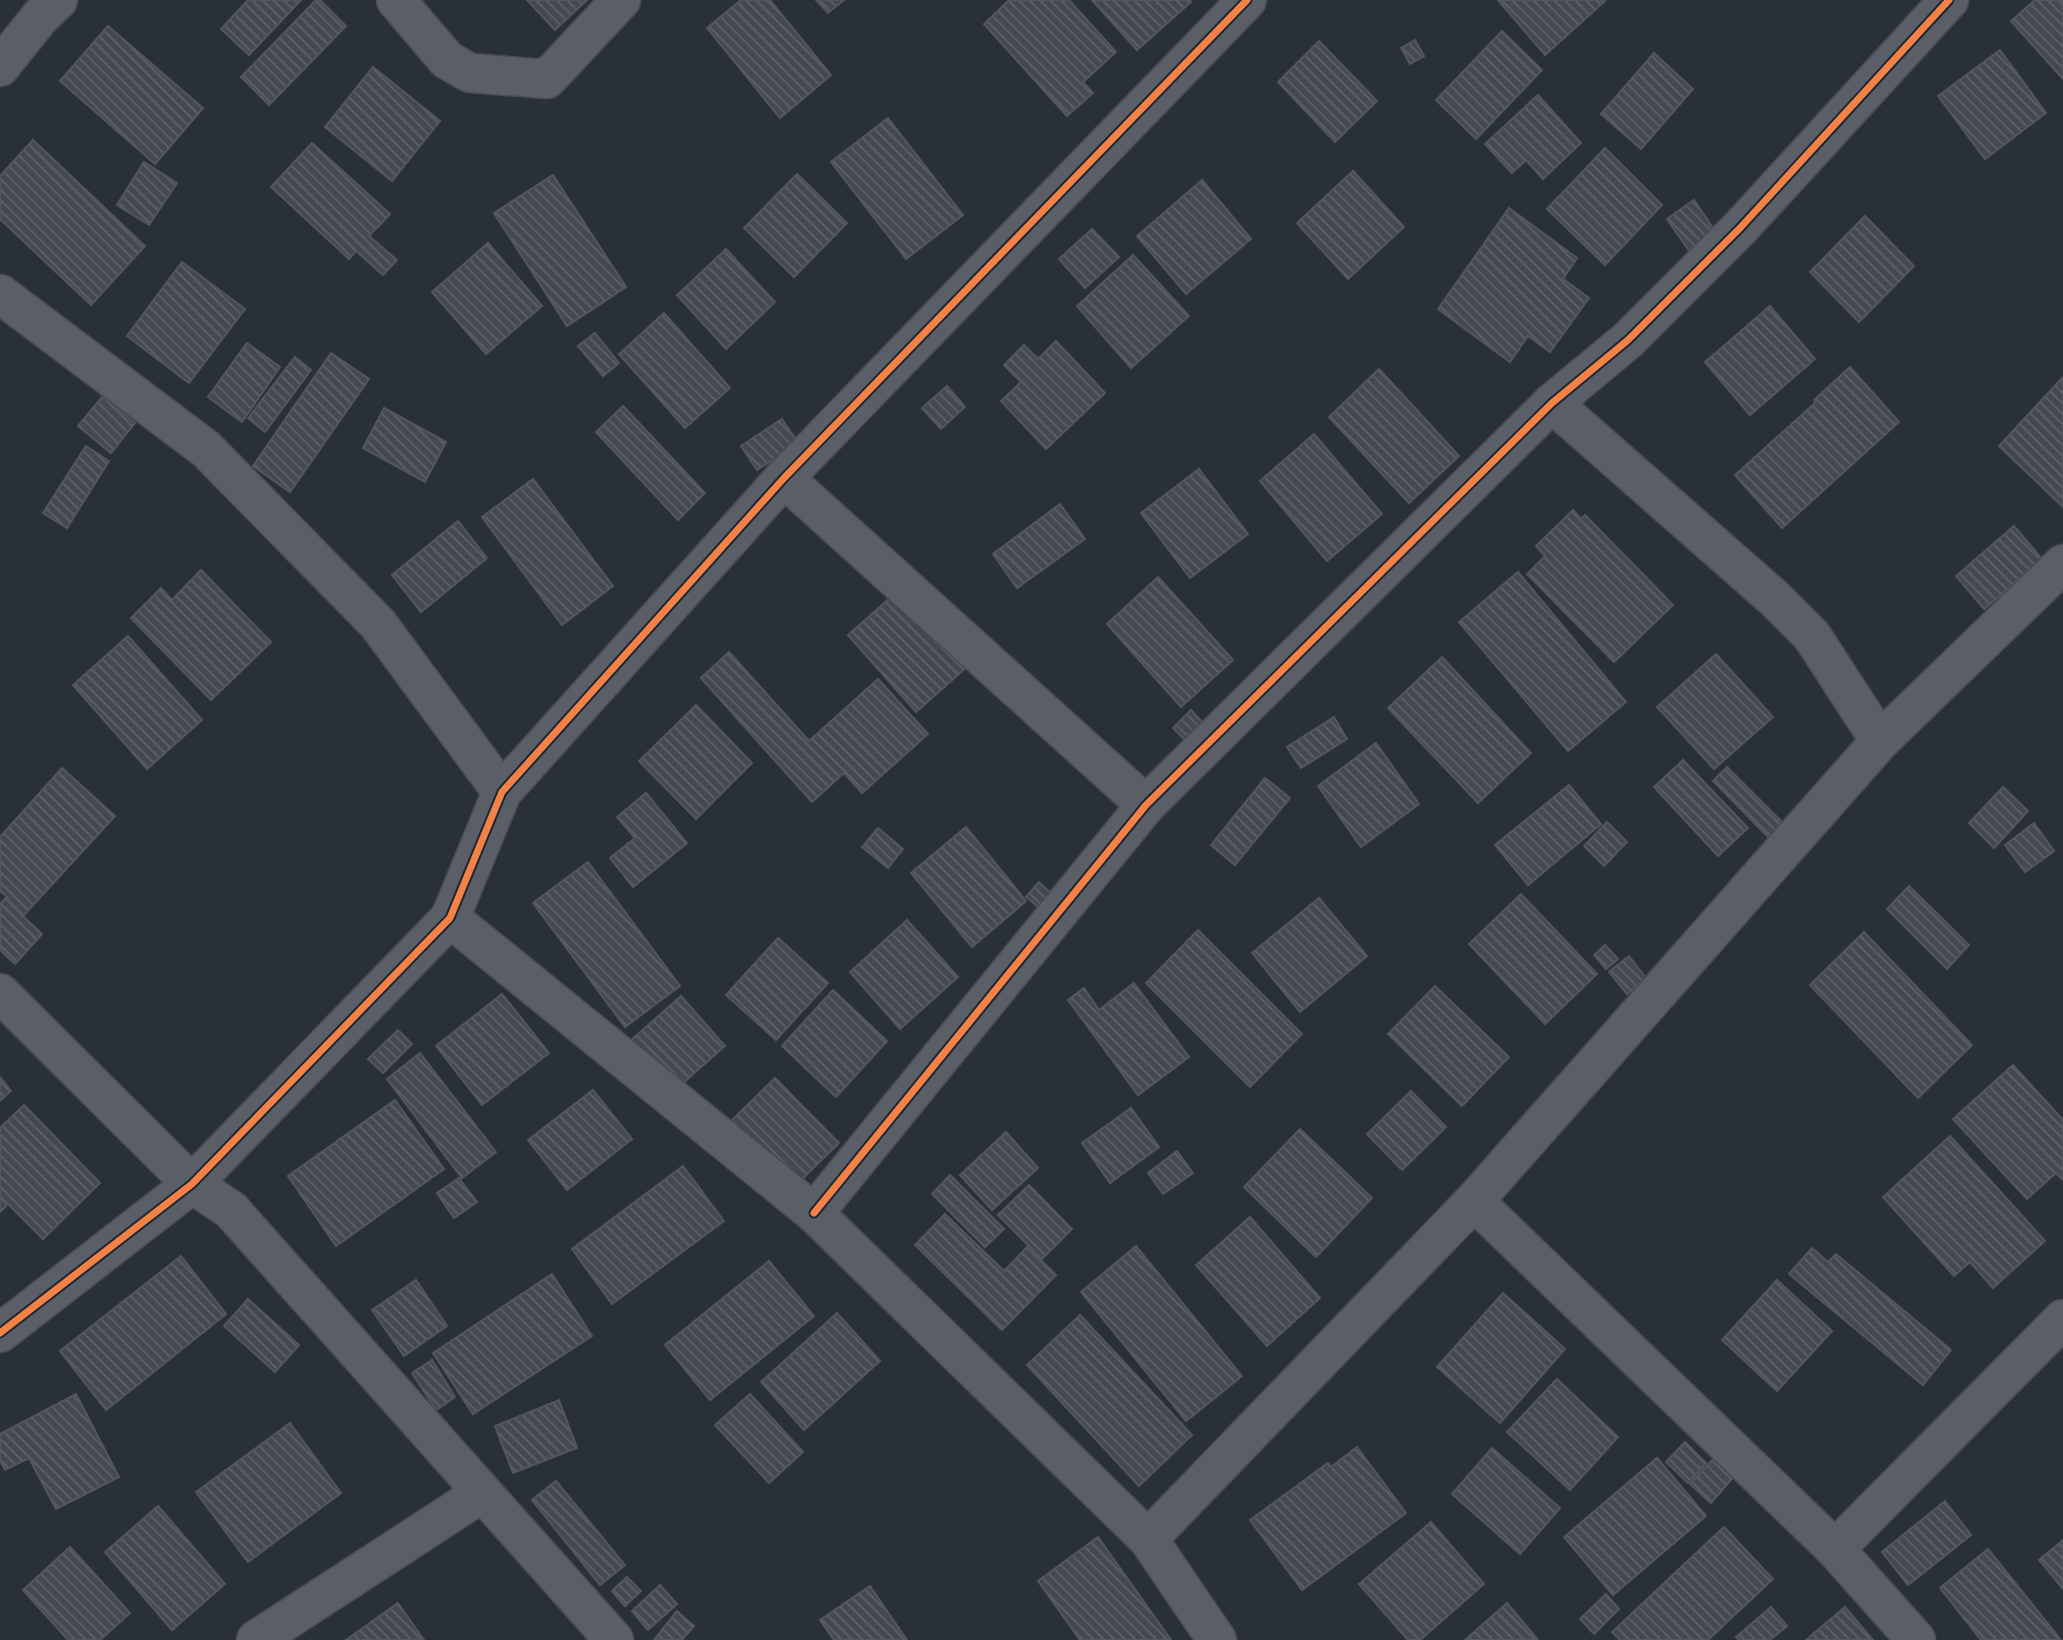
<svg xmlns="http://www.w3.org/2000/svg" width="2063" height="1640" font-family="'Sofia Sans Condensed',sans-serif">
<style>
.building{fill:url(#building-back-hatch);stroke:#52575f;stroke-width:2}
.lines{fill:none;stroke-linecap:round;stroke-linejoin:round}
.street-casing{stroke:#484c53;stroke-width:41}
.street{stroke:#5a5e66;stroke-width:38}
.cycleway-casing{stroke:#1d2633;stroke-width:11}
.cycleway{stroke:#f48246;stroke-width:7}
</style>
<defs>
<pattern id="building-back-hatch" width="6" height="6" patternUnits="userSpaceOnUse" patternTransform="scale(1.75)"><rect width="6" height="6" fill="#444950"/><path d="M-1 5l2 2M0 0l6 6M5-1l2 2" fill="none" stroke="#5d6168"/></pattern>
</defs>
<rect width="100%" height="100%" fill="#2a3038"/>
<g class="building">
<path d="M248 0H301L249 55 221 29Z"/>
<path d="M316 0H320L346 26 269 105 241 77Z"/>
<path d="M527 0H587L555 30Z"/>
<path d="M741 0H770L831 75 780 118 707 28Z"/>
<path d="M816 0H844L828 13Z"/>
<path d="M1009 0H1069L1116 52 1083 82 1093 93 1067 116 984 24Z"/>
<path d="M1092 0H1190L1191 2 1137 50Z"/>
<path d="M1498 0H1603L1605 1 1545 55Z"/>
<path d="M2035 0H2063V79L2011 21Z"/>
<path d="M108 26 203 108 155 164 60 81Z"/>
<path d="M1502 31 1542 70 1476 139 1436 100Z"/>
<path d="M1415 40 1424 56 1410 64 1401 48Z"/>
<path d="M1319 41 1377 101 1335 142 1278 82Z"/>
<path d="M2000 50 2046 113 1985 159 1938 96Z"/>
<path d="M1654 53 1693 89 1641 149 1601 114Z"/>
<path d="M373 67 440 121 392 181 325 127Z"/>
<path d="M1538 95 1581 143 1543 179 1526 160 1512 173 1485 144Z"/>
<path d="M888 118 963 215 906 259 831 162Z"/>
<path d="M33 140 145 246 91 305 0 219V176Z"/>
<path d="M312 143 390 214 369 236 397 260 383 275 356 251 349 259 271 187Z"/>
<path d="M1605 148 1662 205 1605 265 1547 209Z"/>
<path d="M144 162 177 183 149 225 117 205Z"/>
<path d="M1353 171 1404 227 1348 279 1297 223Z"/>
<path d="M797 174 847 223 794 277 744 228Z"/>
<path d="M553 175 626 287 567 326 494 213Z"/>
<path d="M1202 180 1251 239 1186 294 1137 236Z"/>
<path d="M1694 200 1720 238 1694 258 1667 219Z"/>
<path d="M1509 208 1577 258 1563 279 1589 298 1550 352 1528 336 1510 362 1438 309Z"/>
<path d="M1865 216 1914 266 1859 322 1810 272Z"/>
<path d="M1092 229 1119 257 1085 288 1059 259Z"/>
<path d="M488 243 542 306 486 354 432 292Z"/>
<path d="M726 249 775 302 726 349 677 295Z"/>
<path d="M1133 255 1189 316 1131 368 1077 306Z"/>
<path d="M182 262 245 309 189 383 127 336Z"/>
<path d="M1770 306 1815 359 1750 415 1705 362Z"/>
<path d="M664 313 730 388 685 428 619 354Z"/>
<path d="M595 333 619 363 603 376 578 346Z"/>
<path d="M1056 341 1105 393 1046 449 1001 401 1021 382 1004 365 1024 345 1038 359Z"/>
<path d="M247 343 280 367 242 422 208 397Z"/>
<path d="M331 353 369 379 290 492 253 466Z"/>
<path d="M295 357 311 370 265 432 248 418Z"/>
<path d="M1850 367 1899 422 1782 528 1735 475 1816 402 1814 400Z"/>
<path d="M1379 369 1459 456 1409 503 1329 417Z"/>
<path d="M2063 377V507L1999 446Z"/>
<path d="M947 386 965 407 941 429 922 408Z"/>
<path d="M102 397 135 423 111 453 78 426Z"/>
<path d="M623 406 705 493 678 520 596 432Z"/>
<path d="M384 408 446 442 425 482 363 448Z"/>
<path d="M782 419 798 443 757 470 741 446Z"/>
<path d="M1314 434 1382 514 1327 561 1260 481Z"/>
<path d="M86 446 109 461 67 528 43 513Z"/>
<path d="M1199 469 1248 534 1190 578 1141 513Z"/>
<path d="M533 479 613 586 562 625 482 517Z"/>
<path d="M1060 504 1085 539 1017 588 993 554Z"/>
<path d="M1573 510 1581 519 1585 515 1673 605 1614 662 1527 574 1545 556 1536 546Z"/>
<path d="M458 521 487 558 421 612 392 575Z"/>
<path d="M2014 526 2042 559 1984 609 1956 576Z"/>
<path d="M201 570 271 642 211 700 131 618 161 588 172 600Z"/>
<path d="M1518 572 1626 702 1568 751 1459 622Z"/>
<path d="M1158 577 1233 660 1181 707 1107 624Z"/>
<path d="M900 589 968 666 916 712 848 635Z"/>
<path d="M128 636 202 720 147 769 73 685Z"/>
<path d="M729 652 809 741 878 679 928 734 862 793 844 773 812 802 701 678Z"/>
<path d="M1716 654 1773 717 1714 769 1657 707Z"/>
<path d="M1442 657 1531 753 1478 803 1388 708Z"/>
<path d="M696 705 752 763 696 819 639 761Z"/>
<path d="M1191 710 1203 723 1185 740 1173 728Z"/>
<path d="M1334 717 1347 739 1301 768 1287 747Z"/>
<path d="M1376 743 1419 804 1361 847 1318 786Z"/>
<path d="M1683 760 1748 828 1718 856 1654 787Z"/>
<path d="M1727 767 1790 830 1776 845 1713 781Z"/>
<path d="M62 768 115 816 23 916 42 934 15 964 0 950V904L7 897 0 891V837Z"/>
<path d="M1265 778 1290 798 1235 865 1211 845Z"/>
<path d="M1569 785 1601 824 1528 885 1495 845Z"/>
<path d="M2003 787 2028 811 1994 848 1969 823Z"/>
<path d="M646 793 687 843 633 887 610 858 635 838 617 817Z"/>
<path d="M1607 822 1627 842 1604 866 1584 846Z"/>
<path d="M2034 823 2054 851 2025 872 2005 845Z"/>
<path d="M966 827 1026 901 972 947 911 873Z"/>
<path d="M878 828 903 849 888 868 862 847Z"/>
<path d="M588 862 680 986 625 1027 533 903Z"/>
<path d="M1039 882 1055 897 1043 911 1026 897Z"/>
<path d="M1909 886 1969 945 1947 969 1887 909Z"/>
<path d="M1521 894 1597 974 1545 1024 1469 944Z"/>
<path d="M1319 898 1367 956 1300 1012 1252 953Z"/>
<path d="M907 920 958 977 900 1029 850 972Z"/>
<path d="M1198 930 1302 1034 1250 1087 1146 983Z"/>
<path d="M1864 932 1972 1045 1918 1098 1810 985Z"/>
<path d="M778 938 828 983 776 1040 726 995Z"/>
<path d="M1605 945 1618 959 1606 969 1594 955Z"/>
<path d="M1629 956 1646 978 1627 994 1609 972Z"/>
<path d="M1134 983 1189 1057 1138 1095 1068 1000 1084 988 1099 1010Z"/>
<path d="M1435 986 1509 1057 1462 1106 1388 1034Z"/>
<path d="M833 990 887 1041 836 1097 782 1046Z"/>
<path d="M502 994 549 1053 482 1105 436 1046Z"/>
<path d="M681 996 725 1046 675 1090 631 1040Z"/>
<path d="M398 1030 412 1044 383 1073 368 1059Z"/>
<path d="M420 1053 496 1152 462 1178 387 1079Z"/>
<path d="M2013 1065 2063 1120V1180L2056 1173 2027 1199 1953 1119Z"/>
<path d="M0 1077 11 1091 0 1101Z"/>
<path d="M775 1078 839 1143 794 1187 730 1122Z"/>
<path d="M593 1090 632 1139 567 1190 528 1140Z"/>
<path d="M1411 1091 1446 1127 1402 1170 1367 1134Z"/>
<path d="M395 1100 444 1169 336 1246 288 1176Z"/>
<path d="M24 1105 100 1183 43 1239 8 1204 0 1212V1128Z"/>
<path d="M1131 1108 1159 1147 1110 1183 1082 1143Z"/>
<path d="M1300 1129 1372 1198 1316 1257 1244 1187Z"/>
<path d="M1006 1132 1038 1168 992 1210 960 1175Z"/>
<path d="M1950 1136 2045 1241 1993 1288 1970 1262 1954 1276 1883 1197Z"/>
<path d="M1177 1151 1193 1173 1163 1194 1148 1173Z"/>
<path d="M683 1166 724 1221 612 1304 572 1249Z"/>
<path d="M950 1175 1004 1229 985 1247 932 1194Z"/>
<path d="M459 1178 477 1202 454 1218 437 1193Z"/>
<path d="M1029 1185 1072 1229 1042 1259 998 1215Z"/>
<path d="M945 1214 1004 1271 1027 1247 1056 1275 1002 1330 915 1245Z"/>
<path d="M1250 1217 1320 1298 1267 1346 1196 1265Z"/>
<path d="M1136 1246 1242 1376 1186 1421 1081 1292Z"/>
<path d="M1812 1248 1828 1262 1836 1254 1951 1350 1923 1385 1789 1274Z"/>
<path d="M181 1256 226 1314 106 1410 60 1351Z"/>
<path d="M769 1261 814 1316 710 1400 665 1345Z"/>
<path d="M552 1274 592 1336 473 1414 433 1353Z"/>
<path d="M416 1280 447 1326 404 1356 372 1310Z"/>
<path d="M1777 1280 1832 1331 1777 1391 1722 1340Z"/>
<path d="M1503 1293 1565 1349 1500 1423 1437 1367Z"/>
<path d="M248 1299 299 1345 275 1372 224 1326Z"/>
<path d="M837 1313 880 1361 804 1430 761 1382Z"/>
<path d="M1080 1315 1192 1435 1139 1486 1027 1365Z"/>
<path d="M432 1360 455 1397 436 1410 412 1373Z"/>
<path d="M1557 1379 1618 1437 1570 1490 1507 1432Z"/>
<path d="M76 1394 119 1477 56 1509 29 1458 5 1470 0 1460V1434Z"/>
<path d="M750 1394 803 1452 769 1483 715 1425Z"/>
<path d="M559 1400 577 1448 513 1473 495 1426Z"/>
<path d="M290 1423 341 1493 248 1562 196 1492Z"/>
<path d="M1685 1442 1706 1463 1688 1483 1666 1462Z"/>
<path d="M1357 1447 1406 1513 1302 1590 1250 1520 1328 1463 1331 1467Z"/>
<path d="M1492 1448 1560 1508 1520 1554 1452 1494Z"/>
<path d="M1715 1457 1735 1475 1711 1503 1690 1484Z"/>
<path d="M1657 1458 1706 1516 1613 1595 1564 1537Z"/>
<path d="M556 1481 625 1565 600 1585 532 1500Z"/>
<path d="M1945 1501 1971 1535 1908 1585 1882 1552Z"/>
<path d="M158 1506 225 1584 172 1630 105 1552Z"/>
<path d="M1431 1522 1484 1584 1420 1640H1408L1359 1584Z"/>
<path d="M1724 1527 1773 1579 1708 1640H1620L1612 1632Z"/>
<path d="M1098 1537 1171 1640H1080L1038 1581Z"/>
<path d="M2063 1540V1589L2039 1560Z"/>
<path d="M70 1547 130 1613 100 1640H68L23 1590Z"/>
<path d="M1988 1549 2061 1640H1981L1940 1588Z"/>
<path d="M627 1577 641 1591 625 1606 612 1591Z"/>
<path d="M660 1585 677 1604 648 1630 632 1611Z"/>
<path d="M870 1586 907 1640H834L820 1620Z"/>
<path d="M1606 1594 1619 1609 1594 1634 1580 1619Z"/>
<path d="M398 1603 424 1640H346Z"/>
<path d="M1507 1603 1538 1640H1465Z"/>
<path d="M1771 1607 1787 1626 1770 1640H1739L1736 1637Z"/>
<path d="M1845 1607 1873 1640H1806Z"/>
<path d="M677 1611 694 1626 682 1640H654Z"/>
</g>
<g class="lines">
<defs>
<g id="street">
<path d="M396 0 447 60 470 73 547 79 621 0"/>
<path d="M0 67 40 17 58 0"/>
<path d="M0 294 206 449 378 624 502 792"/>
<path d="M1552 403 1774 598 1812 636 1880 741"/>
<path d="M784 478 1146 805"/>
<path d="M450 918 814 1213 1148 1539 1217 1640"/>
<path d="M0 993 192 1184 231 1210 614 1640"/>
<path d="M1474 1201 1835 1549 1916 1640"/>
<path d="M814 1213 1146 805 1552 403 1628 340 1740 228 1949 0"/>
<path d="M0 1333 192 1184 450 918 502 792 784 478 1247 0"/>
<path d="M1148 1539 1474 1201 1880 741 2063 564"/>
<path d="M1835 1549 2063 1319"/>
<path d="M256 1640 482 1493"/>
</g>
</defs>
<use href="#street" class="street-casing"/>
<use href="#street" class="street"/>
<defs>
<g id="cycleway">
<path d="M814 1213 1146 805 1552 403 1628 340 1740 228 1949 0"/>
<path d="M0 1333 192 1184 450 918 502 792 784 478 1247 0"/>
</g>
</defs>
<use href="#cycleway" class="cycleway-casing"/>
<use href="#cycleway" class="cycleway"/>
</g>
</svg>
